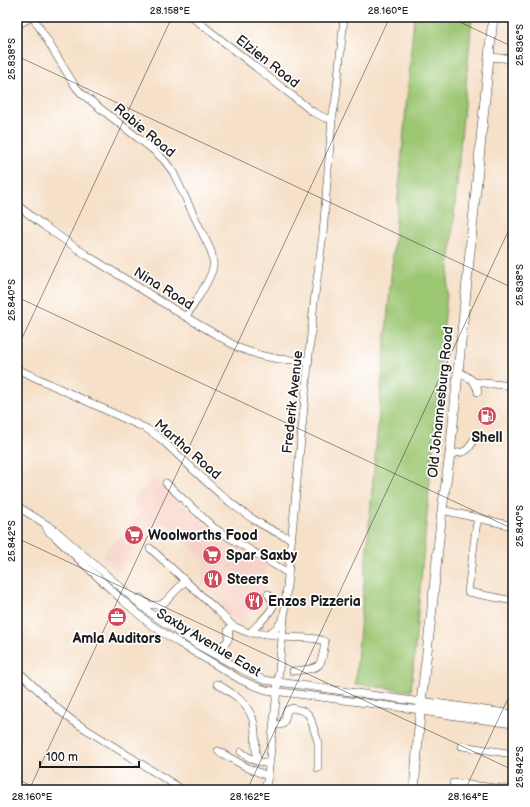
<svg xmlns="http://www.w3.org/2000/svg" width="530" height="807" font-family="'Balsamiq Sans',sans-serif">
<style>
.built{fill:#f6d1c5}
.grass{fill:#9bc672;stroke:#5c7147}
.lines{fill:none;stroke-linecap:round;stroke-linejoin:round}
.minor-casing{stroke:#3d3936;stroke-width:8}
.major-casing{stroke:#3d3936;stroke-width:10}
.minor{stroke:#fff;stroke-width:7}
.major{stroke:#fff;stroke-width:9}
.ticks{fill:none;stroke:#1c1c1c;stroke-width:1;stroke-opacity:0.45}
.labels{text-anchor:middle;stroke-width:3.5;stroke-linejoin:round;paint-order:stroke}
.street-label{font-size:14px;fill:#1c1c1c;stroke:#fff}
.poi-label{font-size:14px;font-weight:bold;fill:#1c1c1c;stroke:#fff;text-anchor:start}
.neatline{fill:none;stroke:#1c1c1c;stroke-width:1.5}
.ticks-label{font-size:10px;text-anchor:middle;fill:#1c1c1c}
</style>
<rect width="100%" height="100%" fill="#fff"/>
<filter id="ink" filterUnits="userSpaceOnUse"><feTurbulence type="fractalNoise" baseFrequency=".025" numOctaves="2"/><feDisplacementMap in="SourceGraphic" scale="8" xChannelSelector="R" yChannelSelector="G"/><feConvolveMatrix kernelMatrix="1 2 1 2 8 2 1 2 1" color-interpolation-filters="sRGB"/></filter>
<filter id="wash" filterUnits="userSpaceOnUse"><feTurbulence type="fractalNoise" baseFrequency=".012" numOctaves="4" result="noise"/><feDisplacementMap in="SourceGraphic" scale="16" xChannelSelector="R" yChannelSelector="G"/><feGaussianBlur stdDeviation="0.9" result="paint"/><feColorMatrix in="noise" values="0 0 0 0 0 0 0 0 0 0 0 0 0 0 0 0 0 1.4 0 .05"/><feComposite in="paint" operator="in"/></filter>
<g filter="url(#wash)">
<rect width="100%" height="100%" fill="#f6e0c8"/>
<path class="built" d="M154 477 210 529 267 564 264 596 240 624 226 611 225 613 219 607 223 603 202 583 204 558 166 524 156 525 129 555 131 557 119 571 102 556 142 511 132 501Z"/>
<path class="grass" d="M414 17H472L411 691 355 684Z"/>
</g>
<g filter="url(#ink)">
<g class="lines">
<defs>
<g id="minor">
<path d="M33 17 75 86 82 94 152 149 164 160 173 172 211 251C212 256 214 262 213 267 211 280 193 305 186 317"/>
<path d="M192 17 313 112 325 118 332 119"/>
<path d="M17 25 32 17"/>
<path d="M489 57 513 59"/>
<path d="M17 205 44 226 85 254 186 317 239 348 259 355 278 359 309 361"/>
<path d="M17 369 147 429 160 438C200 475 240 520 292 539"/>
<path d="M458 371C468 377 476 380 478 392"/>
<path d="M474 382 513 386"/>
<path d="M450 454C462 452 467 454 473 441"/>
<path d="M166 483 214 528 288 573"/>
<path d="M17 506 55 530 150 613 199 646 241 669 264 680 421 702"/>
<path d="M442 510 513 526"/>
<path d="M478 518 476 528 468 592 513 601"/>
<path d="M45 524 48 531 54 536 120 598 150 624 179 643 241 680 255 686 266 690 421 710"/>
<path d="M150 548 219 612 233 626 244 631 250 633 282 635"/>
<path d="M140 598 149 605H160L165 602 185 581"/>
<path d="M250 633C255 627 272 612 273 606 273 601 271 598 268 594"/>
<path d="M267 634C276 630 279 626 283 618"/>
<path d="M189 635 218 647C226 645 231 639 228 630L233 626"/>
<path d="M282 637C292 638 318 636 325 642 321 670 320 668 293 671"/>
<path d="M17 670 59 710 73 721 183 790"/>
<path d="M217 684C233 693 250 704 254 724 256 736 255 748 257 761L269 764"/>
<path d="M274 724 279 725 283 724 285 719 287 710 293 708 303 711 307 713 310 717 318 742V768"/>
<path d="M462 746 513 754"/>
<path d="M218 751 248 768 268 776"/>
<path d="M241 752 248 757 257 761"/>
<path d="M453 783 513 790"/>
<path d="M265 790 268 776 277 691 314 302 323 234 332 119 336 98 344 17"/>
</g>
<g id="major">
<path d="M421 702 513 715"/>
<path d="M421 710 513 723"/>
<path d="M414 790 421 702 431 618 442 510 450 454 493 17"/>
</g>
</defs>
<use href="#minor" class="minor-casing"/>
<use href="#major" class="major-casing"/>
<use href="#minor" class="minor"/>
<use href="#major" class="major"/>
</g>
</g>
<path class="ticks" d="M449 17 513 47M17 56 513 288M17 297 513 529M17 349 172 17M17 538 513 770M17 779 40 790M29 790 390 17M247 790 513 221M465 790 513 688"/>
<defs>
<symbol id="fuel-disc" viewBox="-11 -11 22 22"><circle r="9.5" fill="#d1495b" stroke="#fff"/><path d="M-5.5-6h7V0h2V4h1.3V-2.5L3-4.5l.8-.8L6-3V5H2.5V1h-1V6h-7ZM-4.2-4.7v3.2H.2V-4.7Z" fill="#fff"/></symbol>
<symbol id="supermarket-disc" viewBox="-11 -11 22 22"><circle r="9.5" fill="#d1495b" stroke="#fff"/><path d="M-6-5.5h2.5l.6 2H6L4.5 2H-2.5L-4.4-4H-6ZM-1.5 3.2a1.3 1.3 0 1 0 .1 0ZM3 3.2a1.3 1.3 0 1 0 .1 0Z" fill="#fff"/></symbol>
<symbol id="restaurant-disc" viewBox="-11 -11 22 22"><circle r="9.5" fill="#d1495b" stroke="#fff"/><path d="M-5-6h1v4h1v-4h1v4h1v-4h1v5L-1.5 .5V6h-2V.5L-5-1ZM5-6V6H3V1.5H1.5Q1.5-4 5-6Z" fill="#fff"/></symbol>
<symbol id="office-disc" viewBox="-11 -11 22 22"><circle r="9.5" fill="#d1495b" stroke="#fff"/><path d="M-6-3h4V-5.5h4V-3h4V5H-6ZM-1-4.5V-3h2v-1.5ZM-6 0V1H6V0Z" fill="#fff"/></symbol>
</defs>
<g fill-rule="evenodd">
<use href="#fuel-disc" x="476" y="405" width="22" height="22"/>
<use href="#supermarket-disc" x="123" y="524" width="22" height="22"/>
<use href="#supermarket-disc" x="201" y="544" width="22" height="22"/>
<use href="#restaurant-disc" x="202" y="568" width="22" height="22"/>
<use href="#restaurant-disc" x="243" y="590" width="22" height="22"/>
<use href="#office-disc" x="106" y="606" width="22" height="22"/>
</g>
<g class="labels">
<g class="street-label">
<text transform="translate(268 61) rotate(38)" y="5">Elzien Road</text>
<text transform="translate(145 130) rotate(40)" y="5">Rabie Road</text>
<text transform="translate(164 288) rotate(32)" y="5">Nina Road</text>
<text transform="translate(292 402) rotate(-84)" y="5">Frederik Avenue</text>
<text transform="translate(440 402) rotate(-84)" y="5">Old Johannesburg Road</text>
<text transform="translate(188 449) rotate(41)" y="5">Martha Road</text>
<text transform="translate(209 642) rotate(31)" y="5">Saxby Avenue East</text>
</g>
<g class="poi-label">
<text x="487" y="442" text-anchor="middle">Shell</text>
<text x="148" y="540">Woolworths Food</text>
<text x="226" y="560">Spar Saxby</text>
<text x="227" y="584">Steers</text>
<text x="268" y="606">Enzos Pizzeria</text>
<text x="117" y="643" text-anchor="middle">Amla Auditors</text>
</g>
</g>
<rect width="530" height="807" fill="none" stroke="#fff" stroke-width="44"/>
<path d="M40 761v6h99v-6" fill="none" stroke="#1c1c1c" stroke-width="2"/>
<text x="46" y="761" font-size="12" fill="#1c1c1c" stroke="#ffffff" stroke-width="3" paint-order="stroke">100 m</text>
<rect x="22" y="22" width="486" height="763" class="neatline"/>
<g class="ticks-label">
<text x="170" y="14">28.158°E</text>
<text x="388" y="14">28.160°E</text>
<text transform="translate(519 45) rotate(-90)" y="4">25.836°S</text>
<text transform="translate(11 59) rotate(-90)" y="4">25.838°S</text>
<text transform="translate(519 285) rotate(-90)" y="4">25.838°S</text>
<text transform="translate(11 300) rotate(-90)" y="4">25.840°S</text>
<text transform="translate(519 526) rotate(-90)" y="4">25.840°S</text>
<text transform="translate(11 541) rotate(-90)" y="4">25.842°S</text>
<text transform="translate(519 767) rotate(-90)" y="4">25.842°S</text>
<text x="32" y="800">28.160°E</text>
<text x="250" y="800">28.162°E</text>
<text x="468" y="800">28.164°E</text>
</g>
</svg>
